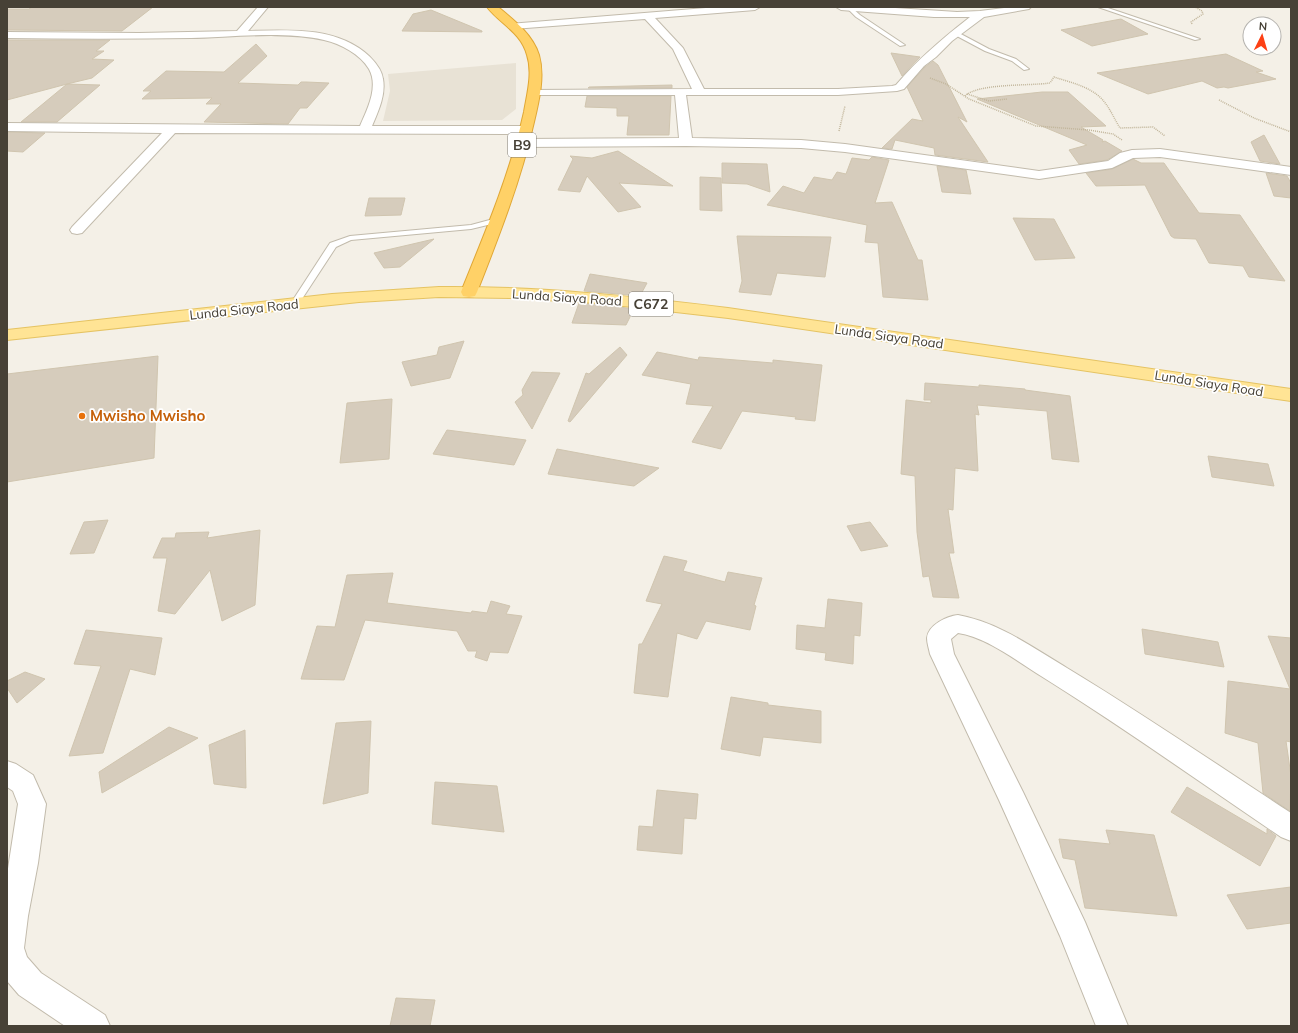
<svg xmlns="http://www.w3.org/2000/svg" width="1298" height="1033" font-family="Mulish,sans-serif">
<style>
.residential{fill:#e8e2d5}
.building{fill:#d6ccbc;stroke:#d0c5af}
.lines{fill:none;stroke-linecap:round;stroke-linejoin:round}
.lane-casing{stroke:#c2bbac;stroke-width:2}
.street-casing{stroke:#c2bbac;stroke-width:2}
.primary-casing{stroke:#e5c363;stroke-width:2}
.highway-casing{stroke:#e0a735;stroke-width:2}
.path{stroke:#c1b59a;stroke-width:1.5;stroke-dasharray:1 1;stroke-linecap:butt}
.lane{fill:#fff;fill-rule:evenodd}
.street{fill:#fff;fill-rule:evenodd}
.primary{fill:#ffe495;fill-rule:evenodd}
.highway{fill:#ffd167;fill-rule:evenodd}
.food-dot{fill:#e8710a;stroke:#fff;stroke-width:1.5}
.labels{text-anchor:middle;stroke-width:3.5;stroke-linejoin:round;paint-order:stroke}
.far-street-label{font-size:13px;fill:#474136;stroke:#fff}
.shield{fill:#fff;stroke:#7e7a72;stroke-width:1}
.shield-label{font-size:14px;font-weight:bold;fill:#474136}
.food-label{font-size:15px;font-weight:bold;fill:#c56008;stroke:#fff;text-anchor:start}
</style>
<rect width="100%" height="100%" fill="#f4f0e7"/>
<path class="residential" d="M516 63V109L502 120 383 121 390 91 388 74Z"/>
<g class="building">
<path d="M32 7H153L122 31 7 30V9H29Z"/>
<path d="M431 10 482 31V32L402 31 413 14Z"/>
<path d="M1121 19 1148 34 1092 46 1061 30Z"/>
<path d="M7 40H110L96 51H104L92 59 114 60 92 78 67 84 100 85 57 122H21L67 84 7 100Z"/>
<path d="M256 44 267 56 238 83 298 85 301 82H306L329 83 307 108H300L288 124 204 122 221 104H206L212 98 142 99 151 91H143L166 71 224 72Z"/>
<path d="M891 53 920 57 902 76Z"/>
<path d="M1226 54 1263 71 1256 72 1276 79 1228 88 1224 87 1217 88 1202 81 1148 94 1097 73Z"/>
<path d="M933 61 938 65 967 122 958 117 988 162 935 155 934 148 895 140 892 149 882 148 912 119 923 121 907 87 925 67Z"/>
<path d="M672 85V88H588L589 87Z"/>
<path d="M1042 92H1068L1106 126 1081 127 1103 140 1102 142 1105 141 1122 151 1107 160 1079 164 1069 150 1087 145 977 99Z"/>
<path d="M587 96H671L669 135H627L629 116H617V108L585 107Z"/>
<path d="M7 133V132L45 133 23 152 7 151Z"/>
<path d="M1264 135 1280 164 1260 161 1251 142Z"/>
<path d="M618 151 673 186 619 183 641 207 618 212 587 176 580 192 558 190 573 159 570 156 592 158Z"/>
<path d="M872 157 889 160 875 203 892 202 918 260H922L928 300 883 297 878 243 865 242 867 225 767 205 783 186 804 193 814 177 832 180 837 172 846 174 852 158 869 160Z"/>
<path d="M1133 159 1141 163H1164L1199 213 1240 215 1285 281 1249 277 1243 266 1209 263 1196 239 1174 238 1171 236 1145 185 1096 186 1086 173 1112 169Z"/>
<path d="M722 163 767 164 770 192 747 184 722 183Z"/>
<path d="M937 166 966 170 971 194 942 192Z"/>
<path d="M1266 173 1287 176 1291 183V198L1274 196Z"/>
<path d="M700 177 721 178 722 211 700 210Z"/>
<path d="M369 198H405L401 215 365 216Z"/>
<path d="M1013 218 1054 219 1075 258 1035 260Z"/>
<path d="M737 236 831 237 825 277 777 273 771 295 739 292 742 281Z"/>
<path d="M434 239 400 267 384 268 374 253Z"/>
<path d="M590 274 647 283 640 296 584 291Z"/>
<path d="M579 303 597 304 634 309 626 325 572 323Z"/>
<path d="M464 341 450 378 411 386 402 362 437 355 439 347Z"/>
<path d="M620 347 627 355 570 422 568 421 586 373 589 374Z"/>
<path d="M657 352 698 360 699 357 773 363V360L822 365 815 421 795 419 796 417 742 411 721 449 692 442 713 406 686 404 691 384 642 375Z"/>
<path d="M158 356 154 458 7 482V374Z"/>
<path d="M532 372 560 373 532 429 515 402 523 395 522 390Z"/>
<path d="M925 383 979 387V385L1025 389V390L1070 396 1079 462 1052 459 1047 411 977 405 979 415 975 414 978 471 955 468 953 510 948 509 954 553H949L959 598 933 597 929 576 923 577 917 532 915 476 901 474 906 400 931 403V400H924Z"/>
<path d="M392 399 389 459 340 463 347 403Z"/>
<path d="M447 430 526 440 514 465 433 454Z"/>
<path d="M557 449 659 468 634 486 548 474Z"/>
<path d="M1208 456 1268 464 1274 486 1212 477Z"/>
<path d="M108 520 94 553 70 554 84 522Z"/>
<path d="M870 522 888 546 861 551 847 526Z"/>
<path d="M260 530 255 605 222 621 210 570 175 614 158 611 167 558H153L162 538H175L176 533 209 532 207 538Z"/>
<path d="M664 556 687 561 683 571 725 582 728 572 762 578 754 605 756 606 750 630 706 621 697 639 677 633 668 697 634 693 639 644H642L662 604 646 601Z"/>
<path d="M393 573 387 603 471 613 472 611 487 613 491 601 510 606 506 614 522 616 508 653 490 652 487 661 475 657 477 651H468L457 631 365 620 344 680 301 679 317 626 335 627 347 575Z"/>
<path d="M828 599 862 603 860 636 854 635 853 664 825 660 826 653 796 649 797 625 825 628Z"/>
<path d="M1142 629 1218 642 1224 667 1145 654Z"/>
<path d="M86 630 162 638 155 675 130 669 103 753 69 756 101 666 74 664Z"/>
<path d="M1268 636 1291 638V742L1286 741 1291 776 1290 811 1263 793 1258 743 1225 733 1228 681 1290 689Z"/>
<path d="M25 672 45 679 17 703 7 688V681Z"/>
<path d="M731 697 768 703V705L821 711V743L763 737 760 756 721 749Z"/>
<path d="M371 721 368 793 323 804 336 723Z"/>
<path d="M169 727 198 738 102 793 99 772Z"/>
<path d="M245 730 246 788 214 784 209 745Z"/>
<path d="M435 782 497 786 504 832 432 824Z"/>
<path d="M1187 787 1267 834V829L1276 836 1260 866 1171 812Z"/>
<path d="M657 790 698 794 696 819 684 818 682 854 637 850 639 826 653 827Z"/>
<path d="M1106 830 1154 835 1177 916 1085 908 1075 860 1063 858 1059 839 1110 844Z"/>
<path d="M1291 887V923L1247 929 1227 895Z"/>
<path d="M396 998 435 1000 430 1026H390Z"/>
</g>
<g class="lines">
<defs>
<g id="lane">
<path d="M846 7H851L860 15 905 45 900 46 856 17Z"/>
<path d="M1098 7H1105L1200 39 1195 40Z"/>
<path d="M957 32 989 49 1016 59 1029 69 1024 70 1012 61 985 51 955 35 954 34Z"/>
<path d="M497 218H500V222L471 229 351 240 336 247 298 305H292L291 303 330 243 350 236 471 225Z"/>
</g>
<g id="street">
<path d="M258 7H268L248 31C288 30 337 26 369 56 375 62 382 70 383 79 386 95 378 112 372 126H526L530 127 532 130 530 133 526 134 175 133 82 233 77 234 72 233 70 230 72 227 162 133 7 131V123L360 126C367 110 379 87 369 69 360 54 341 44 324 40 283 31 234 37 191 38 130 39 68 39 7 38V32L139 33 237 31Z"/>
<path d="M718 7H760L755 10 655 18 683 48 704 89H838L892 86 896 85C918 59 943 38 970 17H934L841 10 836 7H880L957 12 980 11 1012 7H1031L1029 9 984 17 952 41 936 57 924 66 904 89 897 91 838 95H686L692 138 801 140 845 144 1039 171 1108 161 1120 153 1132 150 1160 149 1291 167V175L1160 157 1133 158 1112 168 1039 179 845 152 801 148 686 146 522 147 518 146 516 143 518 140 522 139 679 138 675 95H534L530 94 528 92 530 90 692 89 673 49 645 19 513 29 509 28 508 26 509 24Z"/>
<path d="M958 615C998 622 1032 647 1067 668 1143 714 1216 764 1291 813V841L1281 837C1201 783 1123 727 1041 676 1017 661 986 637 958 633L951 639 954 654 1023 792 1085 922 1128 1026H1096L1060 936 999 800 930 654C929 649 927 643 927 638 928 625 947 616 958 615Z"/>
<path d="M7 761 16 764 33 775 46 804 38 863 28 916 24 948 27 957 41 973 105 1015 110 1026H65L19 995 7 981V875L18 804 13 791 7 787Z"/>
</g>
<path id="primary" d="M439 287C536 286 632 296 728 308L1291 389V401L728 318 597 303 510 298 439 297 359 302 7 340V330L332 294Z"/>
<path id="highway" d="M487 7H498C514 20 533 35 539 55 545 76 539 101 534 122 521 180 499 236 477 292L475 296 469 297 463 296 461 292C485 233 510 174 524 112 527 94 533 73 527 55 521 32 500 24 487 7Z"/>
</defs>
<use href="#lane" class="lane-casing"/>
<use href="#street" class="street-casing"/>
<use href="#primary" class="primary-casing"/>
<use href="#highway" class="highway-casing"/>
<g class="path">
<path d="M1192 24 1191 22 1203 14 1202 11 1195 7"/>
<path d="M930 78 946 84 969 99 1036 126 1089 130 1113 134 1122 140"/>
<path d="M967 94 989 101 1007 99"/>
<path d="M965 96C978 83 1030 86 1050 83L1054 77C1072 83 1094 87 1106 104 1111 111 1115 120 1120 128L1153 127 1165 136"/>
<path d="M1219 100 1254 118 1291 132"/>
<path d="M839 131 845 106"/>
</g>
<use href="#lane" class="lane"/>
<use href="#street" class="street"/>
<use href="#primary" class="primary"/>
<use href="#highway" class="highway"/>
</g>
<circle class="food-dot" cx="82" cy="416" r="4"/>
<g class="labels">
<g class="far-street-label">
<text transform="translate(567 297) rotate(4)" y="5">Lunda Siaya Road</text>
<text transform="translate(244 309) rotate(-6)" y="5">Lunda Siaya Road</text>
<text transform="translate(889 336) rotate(8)" y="5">Lunda Siaya Road</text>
<text transform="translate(1209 383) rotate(9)" y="5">Lunda Siaya Road</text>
</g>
<g class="shield">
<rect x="508" y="133" width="28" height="24" rx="3"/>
<rect x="629" y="292" width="44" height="24" rx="3"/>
</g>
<g class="shield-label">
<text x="522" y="150">B9</text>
<text x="651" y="309">C672</text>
</g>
<g class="food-label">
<text x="90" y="421">Mwisho Mwisho</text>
</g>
</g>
<rect width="1298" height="1033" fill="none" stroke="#474136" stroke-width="16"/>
<g transform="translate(1262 36) rotate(5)"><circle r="19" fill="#ffffff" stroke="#b5b3af"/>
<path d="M0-3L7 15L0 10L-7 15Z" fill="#fd4015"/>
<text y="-6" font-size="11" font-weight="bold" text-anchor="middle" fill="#474136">N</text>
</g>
</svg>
